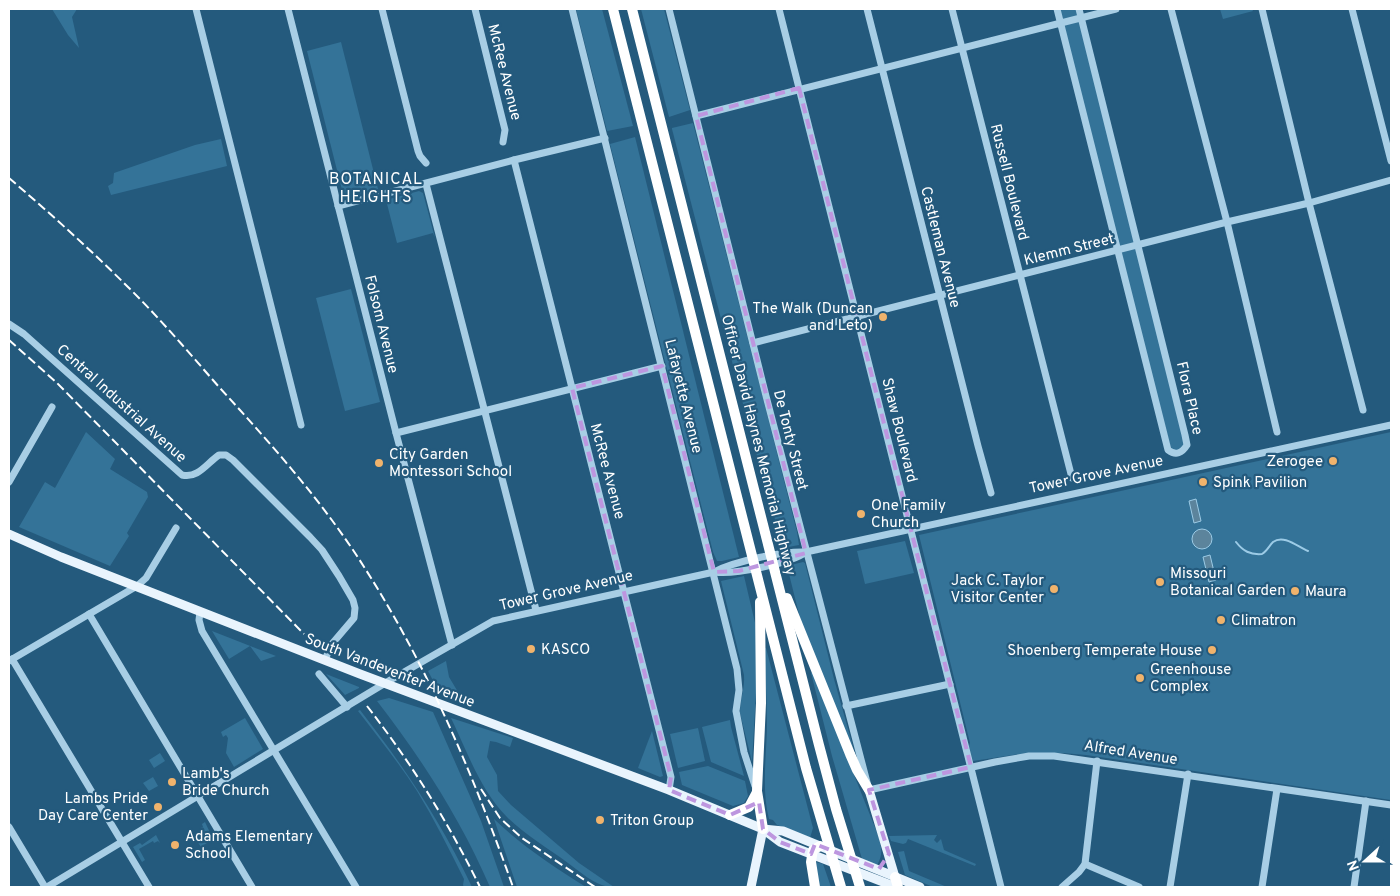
<svg xmlns="http://www.w3.org/2000/svg" width="1400" height="896" font-family="Overpass,sans-serif">
<style>
.green{fill:#347398}
.water{fill:#5c849c;stroke:#9ccbe6}
.lines{fill:none;stroke-linecap:round;stroke-linejoin:round}
.stream{stroke:#9ccbe6;stroke-width:2}
.minor{stroke:#a8cee5;stroke-width:7}
.major{stroke:#e9f4fd;stroke-width:9}
.highway{stroke:#fff;stroke-width:10}
.rail{stroke:#fff;stroke-width:2;stroke-dasharray:9 4;stroke-linecap:butt}
.marked{fill:none;stroke:#bd96df;stroke-width:4;stroke-dasharray:10 6;stroke-linejoin:round}
.poi-dot{fill:#f0b36c;stroke:#245a7d;stroke-width:2}
.labels{text-anchor:middle;stroke-width:4.5;stroke-linejoin:round;paint-order:stroke}
.street-label{font-size:15px;fill:#fff;stroke:#245a7d}
.poi-label{font-size:15px;fill:#fff;stroke:#245a7d;text-anchor:start}
.neighbourhood-label{font-size:16px;letter-spacing:1px;fill:#fff;stroke:#245a7d}
</style>
<rect width="100%" height="100%" fill="#245a7d"/>
<g class="green">
<path d="M52 9H77L72 17 79 48 68 35Z"/>
<path d="M576 9H602L633 126 607 131Z"/>
<path d="M641 9H664L690 110 669 117Z"/>
<path d="M1057 9H1079L1187 445 1172 453Z"/>
<path d="M1220 9H1252L1253 11 1223 19Z"/>
<path d="M341 42 378 189 344 198 307 51Z"/>
<path d="M693 123 797 532 799 545 783 548 750 431 672 129V128Z"/>
<path d="M635 137 739 557 722 561H717L713 552 610 144Z"/>
<path d="M221 139 227 166 111 195 108 186 113 183 114 173 195 145Z"/>
<path d="M419 191 423 193 435 238 433 233 397 243 386 200Z"/>
<path d="M351 289 380 402 345 411 316 298Z"/>
<path d="M86 432 115 459 110 469 147 492 148 497 127 533 129 536 110 566 19 527 45 482 55 488Z"/>
<path d="M1391 432V800L1086 755 1063 753H1027L973 761 969 746 970 743 919 535Z"/>
<path d="M905 541 914 573 865 584 857 551Z"/>
<path d="M803 562 805 563 834 679 857 761 802 626 787 566Z"/>
<path d="M744 576 756 627 758 659 752 762 740 713C740 700 745 688 744 675L721 581Z"/>
<path d="M212 631 276 656 261 661 250 646 229 659Z"/>
<path d="M764 648H766L813 828 810 838 777 825 773 820 769 819C761 788 767 753 767 722 767 698 765 673 764 648Z"/>
<path d="M446 661 449 677 464 702 439 692 428 671Z"/>
<path d="M813 672 878 835C881 846 884 854 877 865L862 859 832 756 811 673Z"/>
<path d="M326 674 359 687V688L345 695Z"/>
<path d="M389 698 433 712 481 821 504 887H490C461 820 422 759 377 701Z"/>
<path d="M360 710C405 768 440 820 472 887H464L463 885 464 879C449 849 434 819 417 791 399 763 378 737 358 711Z"/>
<path d="M245 718 263 749 234 767 226 753 228 738 226 735 223 737 221 732Z"/>
<path d="M451 718 513 738 510 747 496 742 490 741 487 757 497 775 498 791 511 805 579 863 614 887C596 887 582 873 568 863 548 848 525 835 507 817 480 790 467 751 451 718Z"/>
<path d="M730 720 731 727 744 776 711 762 702 727Z"/>
<path d="M698 728 705 761 678 768 670 734Z"/>
<path d="M652 731 663 776 660 777 638 768Z"/>
<path d="M160 753 165 761 154 768 149 760Z"/>
<path d="M708 766 745 781 748 796 744 803 733 806 682 785 679 772Z"/>
<path d="M153 777 158 786 149 791 143 783Z"/>
<path d="M494 819C522 846 554 867 586 887H517Z"/>
<path d="M205 822 213 839 201 847 195 838 204 833 201 828 203 827 202 824Z"/>
<path d="M156 835 160 843 158 841 154 843 153 841 139 849 145 860 142 862 133 847 140 843 142 845Z"/>
<path d="M937 835 934 840 937 843 941 839 944 850 976 864 975 866 908 839 906 843 903 844 891 841 889 836Z"/>
<path d="M904 851 909 871 947 887H933L905 875 898 852Z"/>
<path d="M816 862 823 864 831 887H819Z"/>
</g>
<g class="water">
<path d="M1196 499 1201 521 1194 523 1189 501Z"/>
<circle cx="1202" cy="539" r="10"/>
<path d="M1210 555 1216 580 1209 582 1203 557Z"/>
</g>
<g class="lines">
<path class="stream" d="M1236 542C1243 551 1250 555 1262 554 1267 551 1269 546 1273 542 1284 534 1298 547 1308 551"/>
<g class="minor">
<path d="M196 9 301 425"/>
<path d="M288 9 396 433 452 645"/>
<path d="M382 9 418 151 420 156 426 163"/>
<path d="M475 9 505 130 503 142"/>
<path d="M572 9 737 669 739 690 736 711 744 752 755 786"/>
<path d="M669 9 766 396 869 790 995 762 1029 756H1054L1391 805"/>
<path d="M779 9 1001 887"/>
<path d="M867 9 978 446 991 493"/>
<path d="M952 9 1072 478"/>
<path d="M1057 9 1168 450C1176 456 1182 453 1187 445L1185 435 1079 9"/>
<path d="M1171 9 1227 222 1277 432"/>
<path d="M1262 9 1309 203 1363 410"/>
<path d="M1352 9 1391 161"/>
<path d="M696 116 1116 9"/>
<path d="M514 160 671 777 669 790"/>
<path d="M426 184 536 610"/>
<path d="M338 206 514 160 605 138"/>
<path d="M9 324 24 334 182 475C198 479 207 463 219 455H226L233 460 310 537 322 550 339 576 353 600 355 608 354 618 331 645 325 660"/>
<path d="M753 343 1227 222 1309 203 1391 180"/>
<path d="M396 433 662 366"/>
<path d="M9 482 52 407"/>
<path d="M715 572C733 575 792 563 806 552"/>
<path d="M200 612 199 620 202 631 356 887"/>
<path d="M89 614 252 887"/>
<path d="M12 659 149 887"/>
<path d="M9 661 137 586 146 578 176 528"/>
<path d="M319 674 347 707"/>
<path d="M846 706 950 684"/>
<path d="M9 827 45 887"/>
<path d="M1085 864 1139 887"/>
<path d="M47 887 392 679 493 621 714 572C735 561 783 551 806 552L1391 425"/>
<path d="M1062 887 1079 872 1085 864 1097 761"/>
<path d="M1170 887 1188 774"/>
<path d="M1262 887 1277 789"/>
<path d="M1354 887 1366 801"/>
</g>
<g class="major">
<path d="M9 534 61 557 360 674 669 790 763 829 780 842 896 887"/>
<path d="M869 790 895 877"/>
<path d="M763 829 783 831 920 887"/>
<path d="M751 887 763 829"/>
</g>
<g class="highway">
<path d="M613 9 806 768 841 887"/>
<path d="M632 9 819 745 836 809 860 887"/>
<path d="M787 598 850 754 857 770 869 790"/>
<path d="M760 602 761 703 757 791 763 829"/>
<path d="M730 815 749 807 757 792"/>
<path d="M895 877 898 887"/>
<path d="M815 887 811 862 813 850 820 846"/>
</g>
<g class="rail">
<path d="M9 178C51 214 93 252 133 292 163 322 191 355 219 387 272 445 324 503 366 570 429 669 474 777 513 887"/>
<path d="M9 340 56 382 304 634"/>
<path d="M367 706C412 764 448 822 480 887"/>
<path d="M481 789 500 818 522 838 595 887"/>
</g>
</g>
<path class="marked" d="M799 88 971 767 869 790 889 854 879 869 815 844 811 854 780 842 763 829 759 802 730 815 669 790 671 777 572 388 662 366 714 572 739 571 806 553 696 116Z"/>
<g class="poi-dot">
<circle cx="883" cy="317" r="5"/>
<circle cx="1333" cy="461" r="5"/>
<circle cx="379" cy="463" r="5"/>
<circle cx="1203" cy="482" r="5"/>
<circle cx="861" cy="514" r="5"/>
<circle cx="1160" cy="582" r="5"/>
<circle cx="1054" cy="589" r="5"/>
<circle cx="1295" cy="591" r="5"/>
<circle cx="1221" cy="620" r="5"/>
<circle cx="531" cy="649" r="5"/>
<circle cx="1212" cy="650" r="5"/>
<circle cx="1140" cy="678" r="5"/>
<circle cx="172" cy="782" r="5"/>
<circle cx="158" cy="807" r="5"/>
<circle cx="600" cy="820" r="5"/>
<circle cx="175" cy="845" r="5"/>
</g>
<g class="labels">
<g class="street-label">
<text transform="translate(505 72) rotate(76)" y="5">McRee Avenue</text>
<text transform="translate(1010 182) rotate(76)" y="5">Russell Boulevard</text>
<text transform="translate(941 247) rotate(76)" y="5">Castleman Avenue</text>
<text transform="translate(1069 249) rotate(-14)" y="5">Klemm Street</text>
<text transform="translate(382 324) rotate(76)" y="5">Folsom Avenue</text>
<text transform="translate(684 396) rotate(76)" y="5">Lafayette Avenue</text>
<text transform="translate(1190 398) rotate(77)" y="5">Flora Place</text>
<text transform="translate(122 403) rotate(42)" y="5">Central Industrial Avenue</text>
<text transform="translate(900 430) rotate(76)" y="5">Shaw Boulevard</text>
<text transform="translate(791 440) rotate(76)" y="5">De Tonty Street</text>
<text transform="translate(759 445) rotate(76)" y="5">Officer David Haynes Memorial Highway</text>
<text transform="translate(608 471) rotate(75)" y="5">McRee Avenue</text>
<text transform="translate(1096 474) rotate(-12)" y="5">Tower Grove Avenue</text>
<text transform="translate(566 590) rotate(-13)" y="5">Tower Grove Avenue</text>
<text transform="translate(390 670) rotate(21)" y="5">South Vandeventer Avenue</text>
<text transform="translate(1131 752) rotate(9)" y="5">Alfred Avenue</text>
</g>
<g class="poi-label">
<text x="873" y="313" text-anchor="end">The Walk (Duncan<tspan x="873" dy="17">and Leto)</tspan></text>
<text x="389" y="459">City Garden<tspan x="389" dy="17">Montessori School</tspan></text>
<text x="1323" y="466" text-anchor="end">Zerogee</text>
<text x="1213" y="487">Spink Pavilion</text>
<text x="871" y="510">One Family<tspan x="871" dy="17">Church</tspan></text>
<text x="1170" y="578">Missouri<tspan x="1170" dy="17">Botanical Garden</tspan></text>
<text x="1044" y="585" text-anchor="end">Jack C. Taylor<tspan x="1044" dy="17">Visitor Center</tspan></text>
<text x="1305" y="596">Maura</text>
<text x="1231" y="625">Climatron</text>
<text x="541" y="654">KASCO</text>
<text x="1202" y="655" text-anchor="end">Shoenberg Temperate House</text>
<text x="1150" y="674">Greenhouse<tspan x="1150" dy="17">Complex</tspan></text>
<text x="182" y="778">Lamb's<tspan x="182" dy="17">Bride Church</tspan></text>
<text x="148" y="803" text-anchor="end">Lambs Pride<tspan x="148" dy="17">Day Care Center</tspan></text>
<text x="610" y="825">Triton Group</text>
<text x="185" y="841">Adams Elementary<tspan x="185" dy="17">School</tspan></text>
</g>
<g class="neighbourhood-label">
<text x="376" y="184">BOTANICAL<tspan x="376" dy="18">HEIGHTS</tspan></text>
</g>
</g>
<rect width="1400" height="896" fill="none" stroke="#ffffff" stroke-width="20"/>
<g transform="translate(1365 861) rotate(249)" stroke="#245a7d" stroke-width="4" paint-order="stroke">
<path d="M0-4L9 19L0 12L-9 19Z" fill="#ffffff"/>
<text y="-8" font-size="14" font-weight="bold" text-anchor="middle" fill="#ffffff">N</text>
</g>
</svg>
